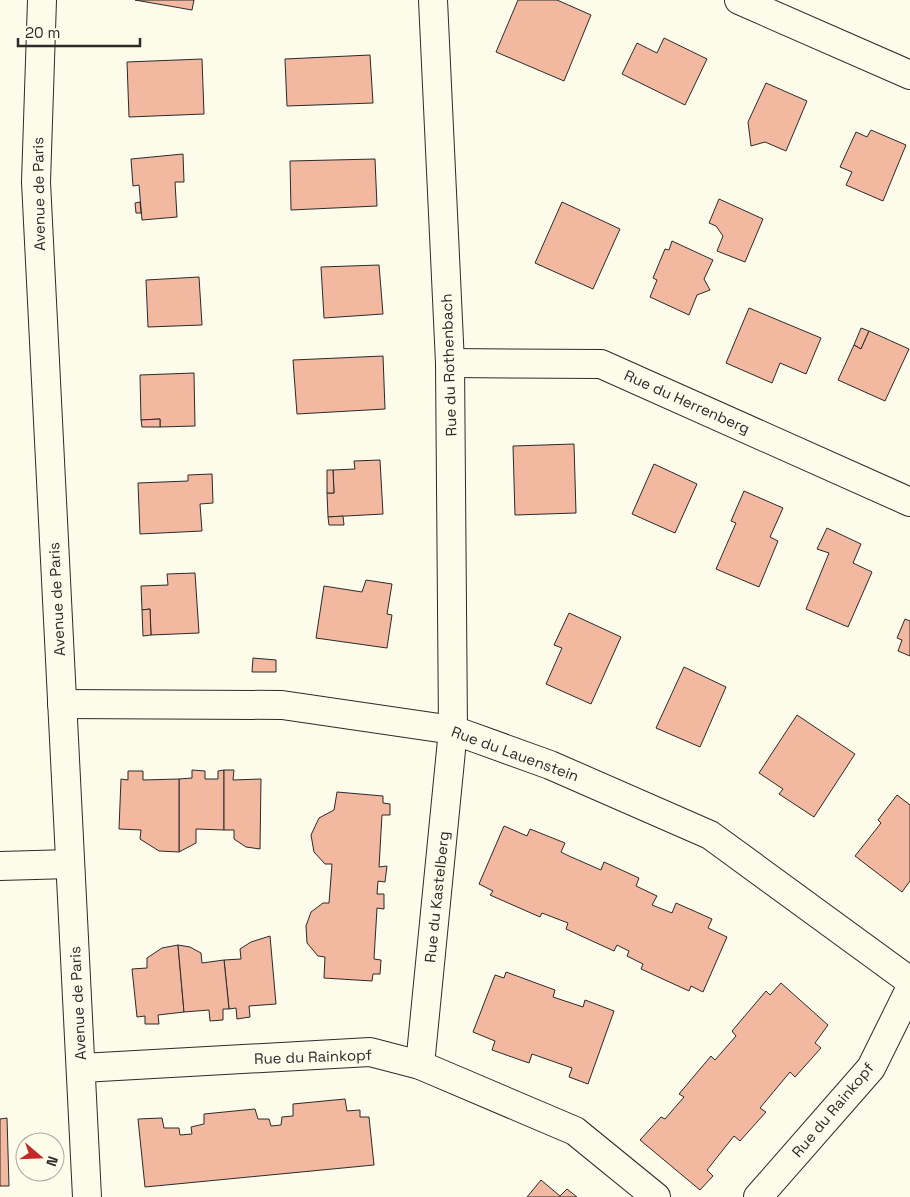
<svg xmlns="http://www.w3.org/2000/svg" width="910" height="1197" font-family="'Space Grotesk',sans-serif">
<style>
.building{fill:#f2b8a0;stroke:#2b2b2b}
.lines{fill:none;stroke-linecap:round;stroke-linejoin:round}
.minor-casing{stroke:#2b2b2b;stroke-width:30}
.minor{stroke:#fdfbea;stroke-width:28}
.labels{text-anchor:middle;stroke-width:4;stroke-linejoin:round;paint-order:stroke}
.street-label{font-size:15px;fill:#2b2b2b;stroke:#fdfbea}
</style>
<rect width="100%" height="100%" fill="#fdfbea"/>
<g class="building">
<path d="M135 0H194L192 10Z"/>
<path d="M518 0H557L591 15 564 81 496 52Z"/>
<path d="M664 38 707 59 685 105 622 74 637 43 657 53Z"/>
<path d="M370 55 373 103 287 106 285 59Z"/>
<path d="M202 59 204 114 129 117 127 62Z"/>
<path d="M766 83 807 101 786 151 765 142 751 146 748 122Z"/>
<path d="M871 130 906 145 883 201 846 185 852 172 840 167 856 132 867 137Z"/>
<path d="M183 154 184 182H175L177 217 142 220 139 185 133 186 131 159Z"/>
<path d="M375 159 377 206 291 210 290 161Z"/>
<path d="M719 199 763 219 745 262 717 251 723 236 716 226 709 223Z"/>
<path d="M140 202 141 213H136L135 203Z"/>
<path d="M562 202 620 229 593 289 535 263Z"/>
<path d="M672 241 713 260 704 279 710 290 697 295 689 315 650 297 657 280 653 278 665 249 669 250Z"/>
<path d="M379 265 383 314 324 318 321 267Z"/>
<path d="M199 277 202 325 148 327 146 280Z"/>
<path d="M749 308 821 338 806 374 780 363 772 383 726 363Z"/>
<path d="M861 328 869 331 861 349 854 345Z"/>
<path d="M869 331 909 349 885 401 838 380 854 345 861 349Z"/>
<path d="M383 356 385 409 297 414 293 360Z"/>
<path d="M194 373 195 426 160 427V419L141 420 140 375Z"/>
<path d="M160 419V427H142L141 420Z"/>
<path d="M574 444 576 513 515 515 513 446Z"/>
<path d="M380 460 383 514 328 517 327 493H334L333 470 355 469 354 461Z"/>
<path d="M654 464 697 484 675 533 632 514Z"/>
<path d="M327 470H333L334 493H327Z"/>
<path d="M212 474 213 503 200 504 202 531 140 534 138 483 188 481V475Z"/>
<path d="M744 491 783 508 770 537 778 541 759 587 716 569 736 523 731 521Z"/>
<path d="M343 516 344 525H329L328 517Z"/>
<path d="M827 528 861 544 853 563 872 572 848 627 806 609 829 553 817 549Z"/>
<path d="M195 573 199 633 151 635 150 609 142 610 141 586 168 585 167 574Z"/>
<path d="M366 580 392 584 387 614 392 615 387 648 316 638 324 586 362 592Z"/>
<path d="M150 609 151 635 143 636 142 610Z"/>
<path d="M569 613 621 637 591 704 546 684 562 648 554 645Z"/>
<path d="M905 619 910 621V656L898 651 902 640 897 638Z"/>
<path d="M253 658 276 660V672H252Z"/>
<path d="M684 667 726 687 700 747 656 728Z"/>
<path d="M797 715 855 754 814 817 779 794 783 789 759 773Z"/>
<path d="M192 770 205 771V779H218V771L224 770V830L196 829V843L179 852V779L192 778Z"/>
<path d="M224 770H234L233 780 261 779 260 849 246 847 234 839V830H224Z"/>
<path d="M128 771H143V780L179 779V852L159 851 140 839 141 830 119 829 121 779 128 780Z"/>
<path d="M337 792 383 796V803L390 804V815H382L379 867 387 866 385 882 378 881 377 894H384V909L377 908 374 959 381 960 380 974H373L372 981 324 978 325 957 318 956 307 943 306 926 311 912 323 903H329L332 864H325L314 852 311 835 319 818 334 810Z"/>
<path d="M897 795 910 805V881L902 892 855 856 881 823 878 820Z"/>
<path d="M504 826 527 836 530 829 565 843 561 852 569 856 601 870 604 862 639 878 636 886 657 896 652 905 672 913 676 903 712 919 708 928 727 937 703 992 691 986 689 991 641 969 643 964 627 956 629 951 617 945 614 951 566 929 568 923 542 913 540 917 490 895 493 891 479 884Z"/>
<path d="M270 936 276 1004 249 1006 250 1017 237 1019 236 1008 229 1009 224 960 241 959 240 949 251 942Z"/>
<path d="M178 945 184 1012 158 1015 159 1024H145V1016L137 1017 132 969 147 968V958L162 948Z"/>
<path d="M178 945 190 947 201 953 202 963 224 960 229 1009H223V1020L210 1021 209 1010 184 1012Z"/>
<path d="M506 972 555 990 553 997 583 1007 585 1000 614 1011 588 1084 569 1077 572 1068 532 1054 529 1063 492 1050 495 1041 473 1032 495 975 504 978Z"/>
<path d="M781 983 828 1025 815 1043 821 1048 795 1077 790 1072 760 1108 766 1112 740 1141 734 1136 707 1170 713 1176 700 1190 640 1140 661 1117 665 1119 684 1097 679 1094 711 1056 715 1060 736 1036 732 1031 766 991 770 995Z"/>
<path d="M345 1099 347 1111 360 1110V1117H369L374 1165 145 1187 138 1119 162 1118 164 1128H179L180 1135 192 1134 191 1127 204 1124V1114L255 1109 258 1119H269L271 1126 281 1125 282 1117 293 1116V1104Z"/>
<path d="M7 1118 9 1186H0V1119Z"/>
<path d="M541 1180 560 1196 567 1189 577 1197H527Z"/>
</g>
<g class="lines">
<defs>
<g id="minor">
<path d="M42 0 36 182 87 1197"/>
<path d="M739 0 910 75"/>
<path d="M450 363 601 364 910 502"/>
<path d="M62 704 282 705 453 730 550 765 710 835 910 981"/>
<path d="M0 866 70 864"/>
<path d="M420 1065 453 730 450 363 433 0"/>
<path d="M82 1068 370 1052 420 1065 575 1131 656 1197"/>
<path d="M758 1197 871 1068 910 989"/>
</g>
</defs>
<use href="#minor" class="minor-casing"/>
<use href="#minor" class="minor"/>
</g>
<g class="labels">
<g class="street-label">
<text transform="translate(39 194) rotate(-91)" y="5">Avenue de Paris</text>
<text transform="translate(449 365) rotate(-92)" y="5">Rue du Rothenbach</text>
<text transform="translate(687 402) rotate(24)" y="5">Rue du Herrenberg</text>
<text transform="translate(57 599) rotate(-93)" y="5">Avenue de Paris</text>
<text transform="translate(515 754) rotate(20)" y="5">Rue du Lauenstein</text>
<text transform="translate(437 897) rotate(-84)" y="5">Rue du Kastelberg</text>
<text transform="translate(78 1003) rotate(-93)" y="5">Avenue de Paris</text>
<text transform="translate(313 1057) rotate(-2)" y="5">Rue du Rainkopf</text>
<text transform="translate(833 1110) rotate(-50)" y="5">Rue du Rainkopf</text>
</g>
</g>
<g transform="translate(40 1157) rotate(109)"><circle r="24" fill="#fdfbea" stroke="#a9a89e"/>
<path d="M0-4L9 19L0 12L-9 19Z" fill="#c62828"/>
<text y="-8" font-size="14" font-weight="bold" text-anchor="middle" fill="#2b2b2b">N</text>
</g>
<path d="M18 38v8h122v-8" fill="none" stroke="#2b2b2b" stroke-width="2.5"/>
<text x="25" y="38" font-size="15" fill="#2b2b2b" stroke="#fdfbea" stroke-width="4" paint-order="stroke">20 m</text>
</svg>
